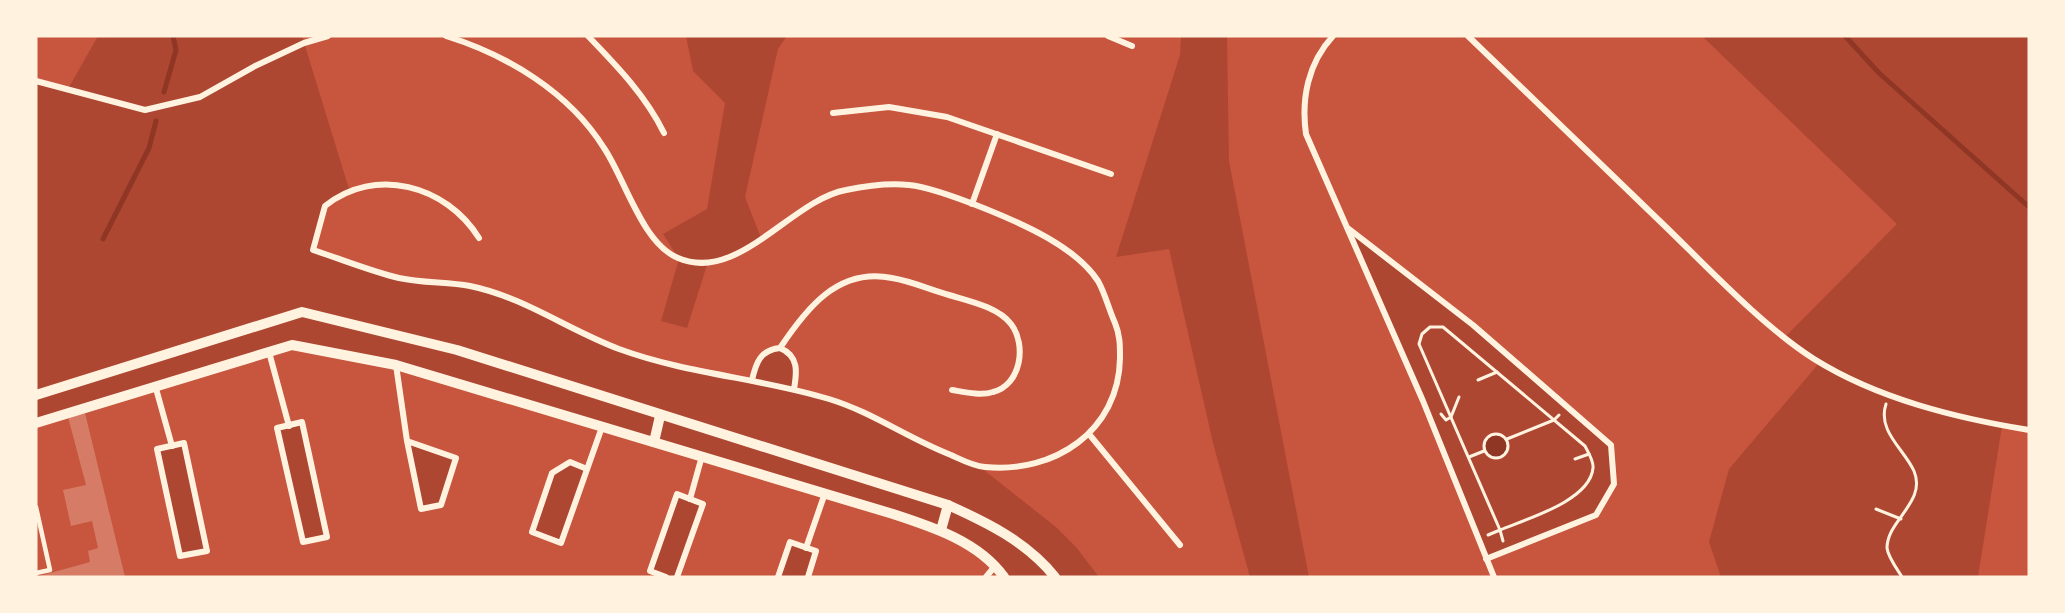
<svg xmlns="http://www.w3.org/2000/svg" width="2065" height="613" font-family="Lato,sans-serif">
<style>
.green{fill:#ae4732}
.water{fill:#8f3625}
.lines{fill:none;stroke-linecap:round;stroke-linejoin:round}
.stream{stroke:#8f3625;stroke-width:5}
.building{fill:#d67c66}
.path{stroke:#fff3e0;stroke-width:3}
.service{stroke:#fff3e0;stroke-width:4.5}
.minor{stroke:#fff3e0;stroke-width:6}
.tertiary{stroke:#fff3e0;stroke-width:10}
</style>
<rect width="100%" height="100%" fill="#c8553d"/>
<g class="green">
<path d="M98 36H302L349 189 325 206 314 250 401 278 471 286 532 306 617 348 676 366 752 380 762 356 780 348 794 360V389L833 400 980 467 1056 527 1076 547 1099 577H1004L941 530 396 365 293 345 36 423V81L68 89Z"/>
<path d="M686 36H787L778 49 745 197 761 238 741 251 707 265 687 328 661 321 679 259 663 234 707 209 725 103 693 71Z"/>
<path d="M1181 36H1227L1229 161 1309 577H1250L1213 443 1169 249 1116 257 1180 55Z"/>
<path d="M1702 36H2029V430L2002 426 1978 577H1721L1709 542 1729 469 1820 362 1785 337 1897 224Z"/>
<path d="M1347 228 1473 325 1611 445 1614 484 1596 515 1486 559Z"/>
<path d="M302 423 327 537 303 542 277 428Z"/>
<path d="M407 441 456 458 441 505 421 509Z"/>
<path d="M184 443 207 551 180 556 157 449Z"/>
<path d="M570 462 587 469 561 543 532 532 552 473Z"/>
<path d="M677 494 703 504 677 577H666L650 571Z"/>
<path d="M790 542 816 551 808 577H778Z"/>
</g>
<circle class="water" cx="1496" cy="446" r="12"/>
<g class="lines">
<g class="stream">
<path d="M1845 36 1879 73 2029 207"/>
<path d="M164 92 176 50 173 36"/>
<path d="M103 239 149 148 156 121"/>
</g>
</g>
<path class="building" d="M85 413 125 577H36L90 562 88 551 98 548 92 521 71 526 63 490 86 485 68 417Z"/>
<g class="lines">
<g class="path">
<path d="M1430 327H1443L1585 446C1588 452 1594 461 1593 468 1590 501 1526 519 1500 530L1419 344 1422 334Z"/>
<path d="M1478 380 1497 372"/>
<path d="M1886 404C1877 431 1904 449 1914 471 1927 502 1887 520 1887 548 1888 557 1897 569 1902 577"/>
<path d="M1441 414 1446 420 1451 417 1459 397"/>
<circle cx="1496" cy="446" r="12"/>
<path d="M1507 439 1554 420 1559 415"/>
<path d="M1469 457 1484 451"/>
<path d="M1575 459 1589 454"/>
<path d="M1876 509 1901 519"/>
<path d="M1488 535 1500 530 1503 541"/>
</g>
<path class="service" d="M36 507 50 570 36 573"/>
<g class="minor">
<path d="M446 36C507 55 569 92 604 148 625 179 642 243 678 258 738 284 791 200 846 190 865 186 890 183 909 185 931 187 966 201 986 209 1023 224 1076 247 1098 281 1105 293 1109 310 1115 323 1120 335 1120 345 1120 358 1119 431 1054 474 985 467 973 466 962 460 951 455 909 439 872 412 829 399 760 378 687 374 619 349 568 330 524 297 470 286 447 282 422 283 399 278 370 271 341 259 313 250L325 206C375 166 446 185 479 238"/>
<path d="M588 36C617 66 646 96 664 133"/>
<path d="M1108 36 1132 46"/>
<path d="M1333 36C1308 63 1301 99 1306 134L1423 401 1494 577"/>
<path d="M1468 36C1535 100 1601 165 1668 229 1710 270 1765 328 1814 359 1878 399 1956 418 2029 430"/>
<path d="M36 81 145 110 200 97 255 66 304 43 328 36"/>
<path d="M833 113 889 107 947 117 1111 174"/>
<path d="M972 204 997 134"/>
<path d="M1349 229 1473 325 1611 445 1614 484 1596 515 1486 559"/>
<path d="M780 348C806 309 838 267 892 278 911 281 931 290 949 295 969 301 998 307 1011 324 1027 345 1021 385 993 392 981 396 964 392 952 390"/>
<path d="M269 352 289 426"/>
<path d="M396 365 407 441 421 509 441 505 456 458 407 441"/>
<path d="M752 380C756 363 760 350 780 348 799 356 797 372 794 389"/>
<path d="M155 385 172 446"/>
<path d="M302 422 327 537 303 542 277 428Z"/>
<path d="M1089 434 1180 545"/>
<path d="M184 443 207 551 180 556 157 449Z"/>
<path d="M587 469 570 462 552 473 532 532 561 543 602 427"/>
<path d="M690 499 702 456"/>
<path d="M806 548 825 493"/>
<path d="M666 577 650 571 677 494 703 504 677 577"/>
<path d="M778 577 790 542 816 551 808 577"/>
<path d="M986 577 995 566"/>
</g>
<g class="tertiary">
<path d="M36 395 302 312 457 350 948 505C988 523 1027 542 1055 577"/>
<path d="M36 423 292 345 396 365 893 514C933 527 979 542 1004 577"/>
<path d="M654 442 660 416"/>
<path d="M941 530 948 505"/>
</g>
</g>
<rect width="2065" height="613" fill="none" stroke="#fff3e0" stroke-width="75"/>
</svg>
